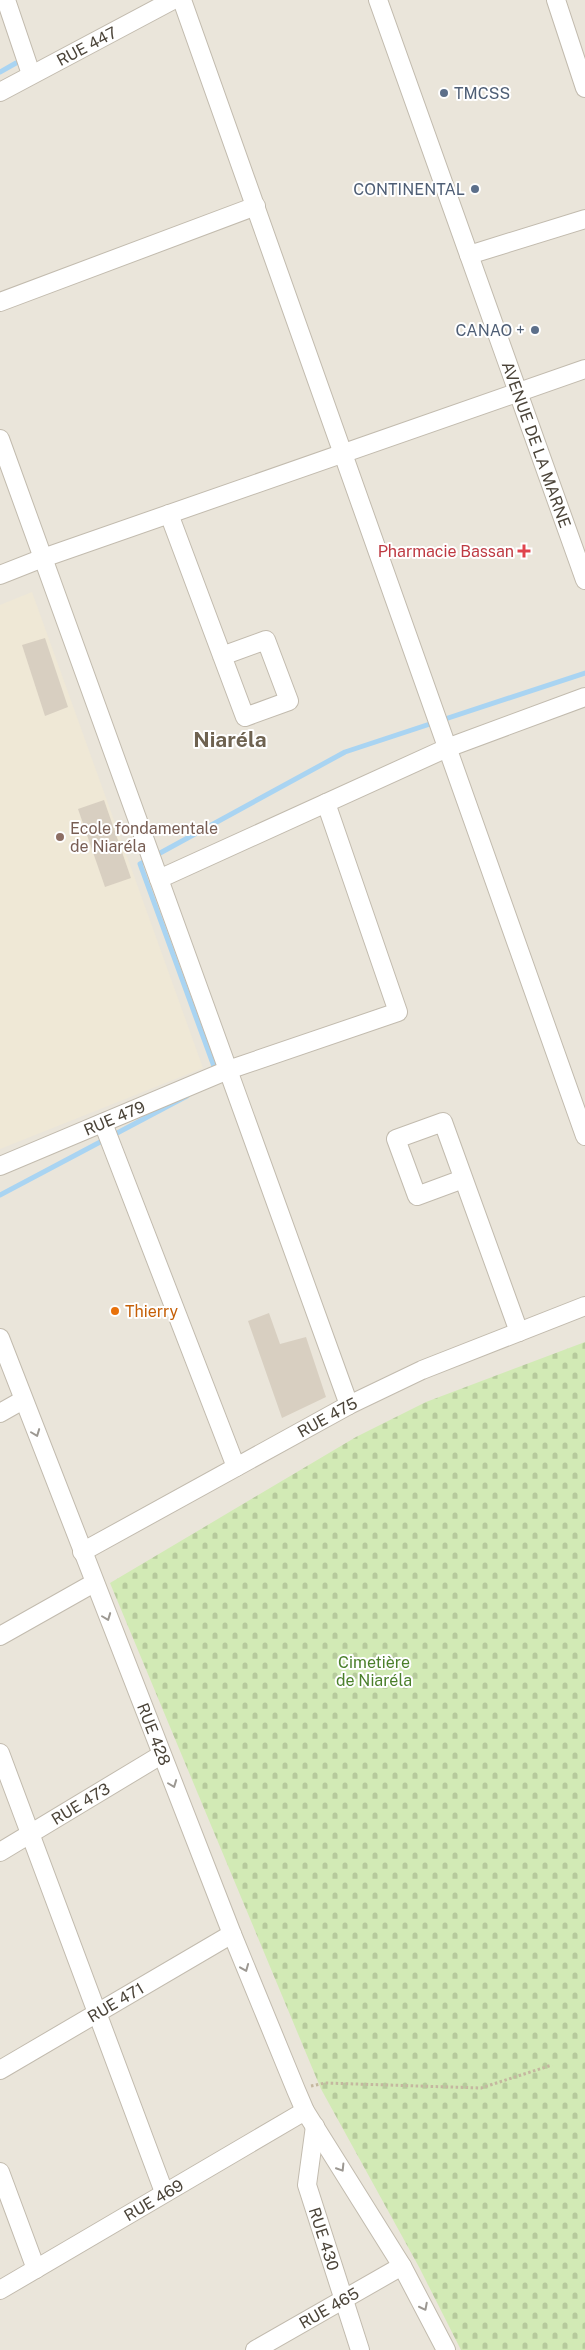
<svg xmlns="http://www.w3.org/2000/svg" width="585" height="2350" font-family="'Public Sans',sans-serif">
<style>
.residential{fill:#eae5da}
.education{fill:#efe8d6}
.cemetery{fill:url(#cemetery-stones)}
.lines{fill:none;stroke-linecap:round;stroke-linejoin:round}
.stream{stroke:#a9d4f2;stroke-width:5}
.building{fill:#d8cfc1}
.minor-casing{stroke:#c2bbae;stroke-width:20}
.path{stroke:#c4b79f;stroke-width:3;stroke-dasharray:2.5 2.5;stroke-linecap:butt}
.minor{stroke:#fff;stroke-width:18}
.oneway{stroke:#9c9892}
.service-dot{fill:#5c6f8a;stroke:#fff;stroke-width:2}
.health-dot{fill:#e0444e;stroke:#fff;stroke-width:2}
.education-dot{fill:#8d6e63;stroke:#fff;stroke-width:2}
.food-dot{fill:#e8710a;stroke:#fff;stroke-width:2}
.labels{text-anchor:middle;stroke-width:4;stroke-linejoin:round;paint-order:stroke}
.street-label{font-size:16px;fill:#4b4439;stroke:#fff}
.service-label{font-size:16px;fill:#4e5e75;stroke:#fff;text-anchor:end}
.health-label{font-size:16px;fill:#be3a42;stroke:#fff;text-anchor:end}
.education-label{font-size:16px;fill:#785e54;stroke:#fff;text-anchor:start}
.food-label{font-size:16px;fill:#c56008;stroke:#fff;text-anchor:start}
.park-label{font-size:16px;fill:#4a7f2a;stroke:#fff}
.district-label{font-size:21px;font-weight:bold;fill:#6e6250;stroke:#fff}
</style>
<defs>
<pattern id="cemetery-stones" width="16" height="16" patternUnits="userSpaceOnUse" patternTransform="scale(1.25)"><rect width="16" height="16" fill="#d2eab5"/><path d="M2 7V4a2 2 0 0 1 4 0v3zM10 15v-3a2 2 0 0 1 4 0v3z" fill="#b6ca9c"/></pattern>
</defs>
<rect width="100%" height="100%" fill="#f6f3ec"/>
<rect class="residential" x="0" y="0" width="585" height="2350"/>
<path class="education" d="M32 592 203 1068 0 1149V605Z"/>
<path class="cemetery" d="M585 1342V2350H461L419 2267 321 2089 110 1583 356 1437 426 1402Z"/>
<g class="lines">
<g class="stream">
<path d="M0 72 16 63"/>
<path d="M216 1072 140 864 345 752 585 673"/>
<path d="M0 1195 187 1096"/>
</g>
</g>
<g class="building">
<path d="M45 638 68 707 45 716 22 645Z"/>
<path d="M104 800 131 878 105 887 78 809Z"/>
<path d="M269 1313 280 1344 306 1337 326 1397 282 1418 248 1321Z"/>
</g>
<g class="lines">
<defs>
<g id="minor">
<path d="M6 0 31 74"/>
<path d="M182 0 585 1136"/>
<path id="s1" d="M378 0 585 580"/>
<path d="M556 0 585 88"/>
<path id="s2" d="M0 92 173 0"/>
<path d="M469 255 585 219"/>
<path d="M0 302 256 206"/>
<path d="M0 439 349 1405"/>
<path d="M169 514 245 717 289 701 266 640 222 656"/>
<path d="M0 575 43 558 585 369"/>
<path d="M159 879 447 748 585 697"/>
<path d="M103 1123 236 1467"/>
<path id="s3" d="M0 1166 228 1070 398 1012 326 803"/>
<path d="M463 1179 417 1196 396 1139 443 1122 519 1332"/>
<path id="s4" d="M0 1338 232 1934 296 2090 305 2111 402 2266 446 2350"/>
<path d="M0 1413 23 1400"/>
<path id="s5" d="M82 1552 349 1405 422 1370 585 1306"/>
<path d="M0 1636 94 1583"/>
<path d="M0 1753 164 2192"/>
<path id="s6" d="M0 1852 161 1755"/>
<path id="s7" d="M0 2070 232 1934"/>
<path id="s8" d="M315 2126 307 2185 360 2350"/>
<path d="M0 2172 36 2269"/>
<path id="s9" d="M0 2290 305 2111"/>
<path id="s10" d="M255 2350 402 2266"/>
</g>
</defs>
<use href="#minor" class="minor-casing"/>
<path class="path" d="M311 2086 325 2083 481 2088 552 2065"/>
<use href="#minor" class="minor"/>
</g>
<defs><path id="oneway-chevron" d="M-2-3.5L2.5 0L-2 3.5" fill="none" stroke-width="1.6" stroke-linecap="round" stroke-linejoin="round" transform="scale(1.25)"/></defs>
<g class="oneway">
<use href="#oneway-chevron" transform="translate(36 1433) rotate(69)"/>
<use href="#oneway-chevron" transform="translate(107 1617) rotate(69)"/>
<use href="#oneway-chevron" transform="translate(173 1784) rotate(69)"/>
<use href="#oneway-chevron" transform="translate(245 1968) rotate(68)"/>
<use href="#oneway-chevron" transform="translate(341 2168) rotate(58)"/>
<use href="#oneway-chevron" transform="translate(424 2307) rotate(63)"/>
</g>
<g class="service-dot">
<circle cx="444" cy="93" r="5"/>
<circle cx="475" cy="189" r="5"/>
<circle cx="535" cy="330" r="5"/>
</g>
<path class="health-dot" d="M521.5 543.5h5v5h5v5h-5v5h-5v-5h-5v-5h5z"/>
<circle class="education-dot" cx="60" cy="837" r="5"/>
<circle class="food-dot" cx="115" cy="1311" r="5"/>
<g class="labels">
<g class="street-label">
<text dy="6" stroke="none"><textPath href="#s2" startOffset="98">RUE 447</textPath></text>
<text dy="6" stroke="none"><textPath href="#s1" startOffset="472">AVENUE DE LA MARNE</textPath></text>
<text dy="6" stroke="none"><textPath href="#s3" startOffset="124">RUE 479</textPath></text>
<text dy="6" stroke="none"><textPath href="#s5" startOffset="280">RUE 475</textPath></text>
<text dy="6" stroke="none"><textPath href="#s4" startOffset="425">RUE 428</textPath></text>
<text dy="6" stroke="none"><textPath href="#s6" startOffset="94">RUE 473</textPath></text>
<text dy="6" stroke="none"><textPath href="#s7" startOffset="134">RUE 471</textPath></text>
<text dy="6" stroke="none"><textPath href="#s9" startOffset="178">RUE 469</textPath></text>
<text dy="6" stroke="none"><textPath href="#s8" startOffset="116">RUE 430</textPath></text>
<text dy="6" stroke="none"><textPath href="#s10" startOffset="85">RUE 465</textPath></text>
</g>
<g class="service-label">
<text x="454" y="99" text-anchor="start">TMCSS</text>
<text x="465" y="195">CONTINENTAL</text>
<text x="525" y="336">CANAO +</text>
</g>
<g class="health-label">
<text x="514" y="557">Pharmacie Bassan</text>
</g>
<g class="education-label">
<text x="70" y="834">Ecole fondamentale<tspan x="70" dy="18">de Niaréla</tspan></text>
</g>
<g class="food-label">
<text x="125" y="1317">Thierry</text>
</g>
<g class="park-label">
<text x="374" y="1668">Cimetière<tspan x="374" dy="18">de Niaréla</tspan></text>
</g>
<g class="district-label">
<text x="230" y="747">Niaréla</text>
</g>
</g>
</svg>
